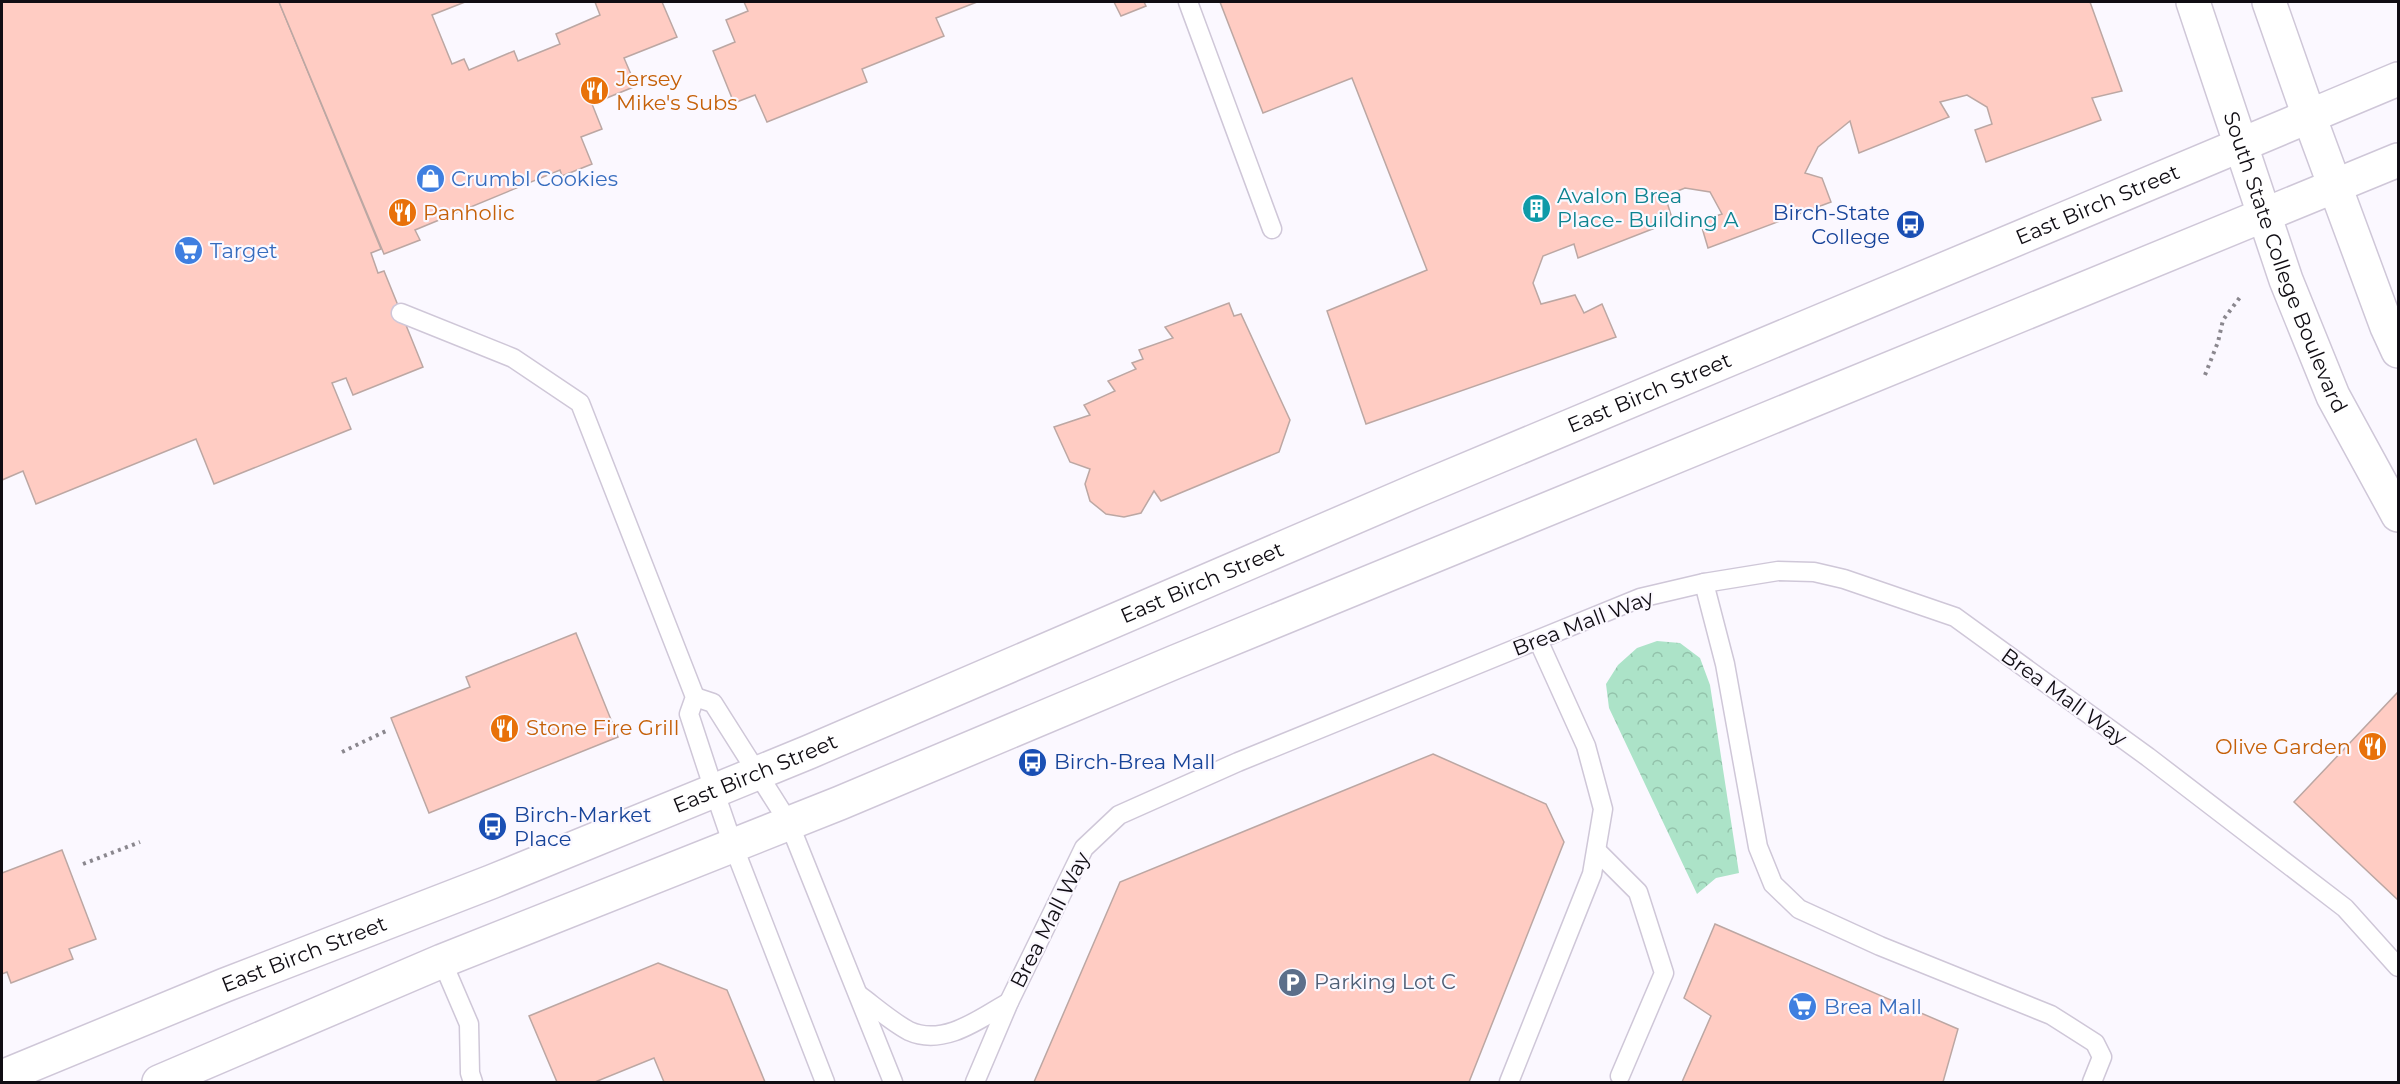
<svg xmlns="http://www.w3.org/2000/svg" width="2400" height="1084" font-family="Montserrat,sans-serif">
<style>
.forest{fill:url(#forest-crowns)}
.building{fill:#ffccc3;stroke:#bca7a3;stroke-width:1.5}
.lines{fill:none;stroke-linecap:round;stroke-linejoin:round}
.lane-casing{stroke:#cfc7d8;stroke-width:21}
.secondary-casing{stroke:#cfc7d8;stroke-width:36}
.path{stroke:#8a878e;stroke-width:4;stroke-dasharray:3 4.5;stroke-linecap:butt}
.lane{stroke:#fff;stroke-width:18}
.secondary{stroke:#fff;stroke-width:33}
.labels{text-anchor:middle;stroke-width:4.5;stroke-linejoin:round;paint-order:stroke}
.food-label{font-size:21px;fill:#c56008;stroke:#fbf8ff;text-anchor:start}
.shop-label{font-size:21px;fill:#366cbe;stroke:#fbf8ff;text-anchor:start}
.culture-label{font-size:21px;fill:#0d838f;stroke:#fbf8ff;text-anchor:start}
.street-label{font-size:21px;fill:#100d13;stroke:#fbf8ff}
.transit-label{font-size:21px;fill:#164399;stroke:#fbf8ff;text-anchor:start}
.service-label{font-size:21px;fill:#4e5e75;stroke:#fbf8ff;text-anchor:start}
</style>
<defs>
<pattern id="forest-crowns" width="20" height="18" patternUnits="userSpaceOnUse" patternTransform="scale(1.5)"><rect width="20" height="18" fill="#ace3c8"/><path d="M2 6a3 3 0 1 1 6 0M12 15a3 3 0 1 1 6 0" fill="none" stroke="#93c2ab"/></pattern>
</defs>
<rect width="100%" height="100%" fill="#fbf8ff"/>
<path class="forest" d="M1657 641 1680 643 1700 658 1710 685 1739 873 1716 878 1697 894 1609 708 1606 684 1618 665 1637 648Z"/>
<g class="building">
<path d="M2 2H279L381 249 371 253 378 273 384 271 423 367 353 395 346 378 332 383 351 429 214 484 196 439 36 504 23 471 2 480Z"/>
<path d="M279 2H465L432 15 452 64 464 59 469 70 514 51 518 61 560 44 556 34 600 15 595 2H662L677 37 624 58 636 86 592 104 602 129 581 137 592 164 562 176 560 170 415 230 420 240 384 254Z"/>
<path d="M744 2H977L936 18 944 36 862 69 867 82 767 122 755 95 734 103 713 51 735 42 726 20 748 11Z"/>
<path d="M1114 2H1144L1146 6 1121 16Z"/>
<path d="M1220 2H2090L2122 91 2092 98 2101 120 1986 162 1975 130 1992 124 1987 107 1967 95 1940 102 1949 117 1859 153 1850 121 1818 147 1805 173 1822 178 1831 202 1708 248 1700 221 1722 214 1710 192 1685 188 1665 196 1673 221 1578 258 1574 244 1543 256 1533 283 1541 304 1575 295 1584 313 1602 304 1616 337 1366 424 1327 311 1427 270 1352 78 1263 113Z"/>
<path d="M1229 303 1234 316 1241 314 1290 420 1279 452 1161 501 1154 491 1141 513 1124 517 1106 514 1090 501 1085 484 1090 469 1070 462 1054 427 1090 415 1084 405 1115 391 1108 381 1136 369 1132 363 1143 359 1139 350 1173 338 1165 327Z"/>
<path d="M576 633 618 737 429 813 391 718 470 687 466 677Z"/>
<path d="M2398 692V900L2294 802Z"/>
<path d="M1433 754 1546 804 1564 842 1469 1082H1034L1120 882Z"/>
<path d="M62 850 96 939 69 949 73 959 11 983 7 972 2 974V873Z"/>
<path d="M1715 924 1958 1029 1943 1082H1682L1711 1016 1684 998Z"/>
<path d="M658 963 727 990 765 1082H664L654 1058 595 1082H557L529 1016Z"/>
</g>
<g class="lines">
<defs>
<g id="lane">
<path d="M1188 2 1272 229"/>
<path d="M401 313 513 358 580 403 695 697 689 714 714 790 733 845 825 1082"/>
<path d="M1704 583 1725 664 1758 847 1773 884 1799 909 1880 946 2051 1015 2095 1043 2102 1057 2092 1082"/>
<path d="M695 697 713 703 789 823 893 1082"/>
<path d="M1597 851 1638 892 1664 973 1620 1076"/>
<path d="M442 961 469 1024 470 1073 473 1082"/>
<path d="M859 995C875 1007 892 1022 909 1031 944 1047 981 1018 1009 1002"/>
<path d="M975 1082 1009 1002 1084 848 1119 815 1238 762 1640 598 1704 583 1778 571 1814 572 1844 579 1955 617 2148 757 2345 908 2398 967"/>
<path d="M1509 1082 1592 874 1603 809 1586 746 1538 640"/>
</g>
<g id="secondary">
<path id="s1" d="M2193 2 2286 280 2333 396 2398 515"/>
<path d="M2269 2 2309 116 2387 327 2398 351"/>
<path id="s2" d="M2 1077 225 985 491 882 809 752 1420 489 2398 79"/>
<path d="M159 1082 442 961 840 803 1175 662 2398 160"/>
</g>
</defs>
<use href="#lane" class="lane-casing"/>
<use href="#secondary" class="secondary-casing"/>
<g class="path">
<path d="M2205 375 2218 342 2223 320 2241 296"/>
<path d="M342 752 386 731"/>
<path d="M83 864 140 842"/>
</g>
<use href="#lane" class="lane"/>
<use href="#secondary" class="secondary"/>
</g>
<defs>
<symbol id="restaurant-disc" viewBox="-11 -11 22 22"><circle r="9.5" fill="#e8710a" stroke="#fbf8ff"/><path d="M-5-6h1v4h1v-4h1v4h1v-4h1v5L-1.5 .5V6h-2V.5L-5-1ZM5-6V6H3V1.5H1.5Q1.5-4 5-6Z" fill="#fff"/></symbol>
<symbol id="shop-disc" viewBox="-11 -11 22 22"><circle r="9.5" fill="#3f7fe0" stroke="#fbf8ff"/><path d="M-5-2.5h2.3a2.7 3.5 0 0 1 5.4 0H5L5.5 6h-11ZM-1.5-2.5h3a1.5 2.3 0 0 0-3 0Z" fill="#fff"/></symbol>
<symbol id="building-disc" viewBox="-11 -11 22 22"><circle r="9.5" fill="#0f9aa8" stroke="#fbf8ff"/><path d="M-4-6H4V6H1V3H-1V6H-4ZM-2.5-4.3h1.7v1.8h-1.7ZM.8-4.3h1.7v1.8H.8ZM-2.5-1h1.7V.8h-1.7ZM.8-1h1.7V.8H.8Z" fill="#fff"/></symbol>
<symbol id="bus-disc" viewBox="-11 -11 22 22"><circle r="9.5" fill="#1a4fb4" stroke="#fbf8ff"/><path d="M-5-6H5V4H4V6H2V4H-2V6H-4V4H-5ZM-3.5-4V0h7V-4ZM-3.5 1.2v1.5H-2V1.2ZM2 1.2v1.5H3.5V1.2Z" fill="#fff"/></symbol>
<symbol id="supermarket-disc" viewBox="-11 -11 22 22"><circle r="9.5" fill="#3f7fe0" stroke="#fbf8ff"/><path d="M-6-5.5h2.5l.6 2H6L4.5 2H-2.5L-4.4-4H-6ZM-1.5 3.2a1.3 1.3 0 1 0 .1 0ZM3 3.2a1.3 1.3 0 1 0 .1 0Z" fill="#fff"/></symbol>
<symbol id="parking-disc" viewBox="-11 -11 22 22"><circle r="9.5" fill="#5c6f8a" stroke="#fbf8ff"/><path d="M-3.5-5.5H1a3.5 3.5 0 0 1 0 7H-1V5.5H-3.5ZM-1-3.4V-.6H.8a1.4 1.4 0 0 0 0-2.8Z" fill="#fff"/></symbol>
</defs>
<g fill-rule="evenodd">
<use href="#restaurant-disc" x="578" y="74" width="33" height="33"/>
<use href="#shop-disc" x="414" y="162" width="33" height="33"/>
<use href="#building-disc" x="1520" y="192" width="33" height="33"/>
<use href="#restaurant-disc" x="386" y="196" width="33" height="33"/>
<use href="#bus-disc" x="1894" y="208" width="33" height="33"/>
<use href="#supermarket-disc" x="172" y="234" width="33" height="33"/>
<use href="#restaurant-disc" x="488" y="712" width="33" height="33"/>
<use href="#restaurant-disc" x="2356" y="730" width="33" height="33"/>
<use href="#bus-disc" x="1016" y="746" width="33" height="33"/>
<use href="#bus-disc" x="476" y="810" width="33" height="33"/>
<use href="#parking-disc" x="1276" y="966" width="33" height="33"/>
<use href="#supermarket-disc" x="1786" y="990" width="33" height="33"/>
</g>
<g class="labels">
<g class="food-label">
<text x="616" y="86">Jersey<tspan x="616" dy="24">Mike's Subs</tspan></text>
<text x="423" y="220">Panholic</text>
<text x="526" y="735">Stone Fire Grill</text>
<text x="2351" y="754" text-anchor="end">Olive Garden</text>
</g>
<g class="shop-label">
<text x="451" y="186">Crumbl Cookies</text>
<text x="210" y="258">Target</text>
<text x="1824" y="1014">Brea Mall</text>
</g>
<g class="culture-label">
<text x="1557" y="203">Avalon Brea<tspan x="1557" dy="24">Place- Building A</tspan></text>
</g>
<g class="street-label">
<text dy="7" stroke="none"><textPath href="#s2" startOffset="2270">East Birch Street</textPath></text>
<text dy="7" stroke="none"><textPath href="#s1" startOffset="276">South State College Boulevard</textPath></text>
<text dy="7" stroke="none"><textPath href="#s2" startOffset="1784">East Birch Street</textPath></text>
<text dy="7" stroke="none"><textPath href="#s2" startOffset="1298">East Birch Street</textPath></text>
<text transform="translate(1583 623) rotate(-21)" y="7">Brea Mall Way</text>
<text transform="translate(2064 697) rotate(36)" y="7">Brea Mall Way</text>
<text dy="7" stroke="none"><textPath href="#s2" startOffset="812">East Birch Street</textPath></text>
<text transform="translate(1050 920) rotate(-63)" y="7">Brea Mall Way</text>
<text dy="7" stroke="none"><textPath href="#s2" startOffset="326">East Birch Street</textPath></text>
</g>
<g class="transit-label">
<text x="1890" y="220" text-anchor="end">Birch-State<tspan x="1890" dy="24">College</tspan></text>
<text x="1054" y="769">Birch-Brea Mall</text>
<text x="514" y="822">Birch-Market<tspan x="514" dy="24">Place</tspan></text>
</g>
<g class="service-label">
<text x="1314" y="989">Parking Lot C</text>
</g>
</g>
<rect width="2400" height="1084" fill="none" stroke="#100d13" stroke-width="6"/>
</svg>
